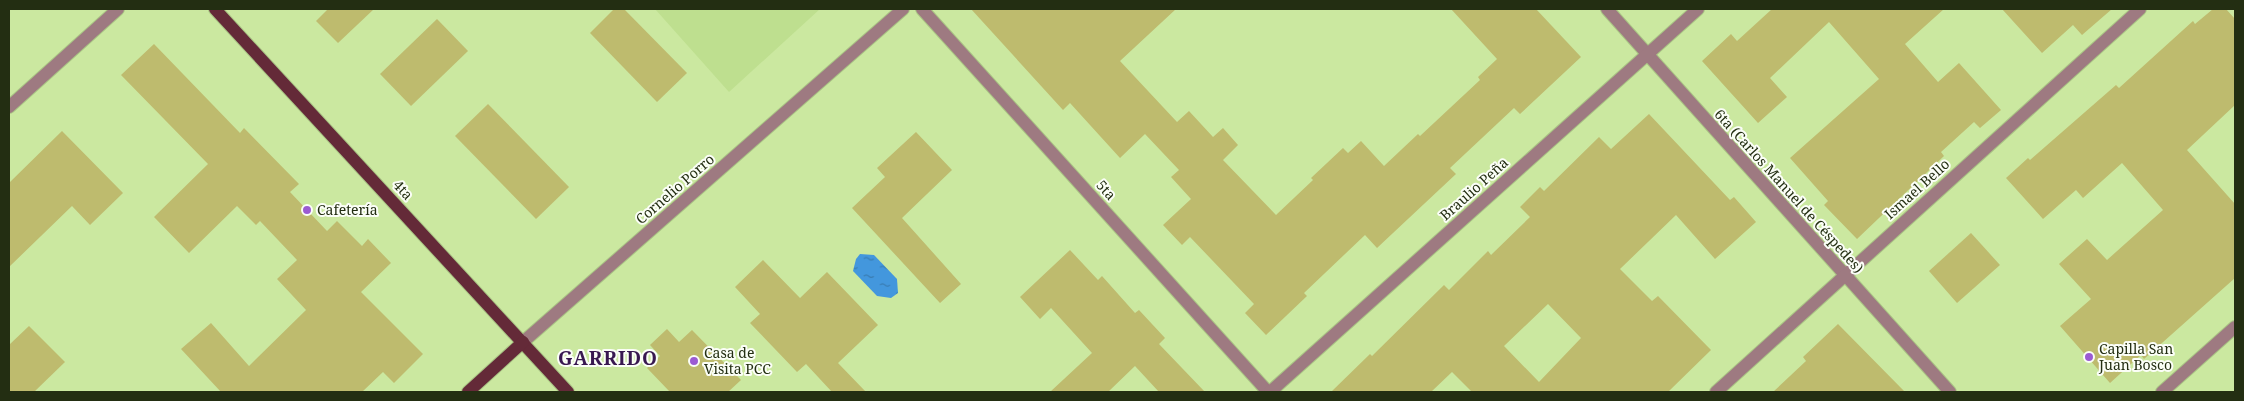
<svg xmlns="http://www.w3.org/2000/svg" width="2244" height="401" font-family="'Noto Serif',serif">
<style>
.built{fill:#bedf8f}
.water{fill:url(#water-ripples)}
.building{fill:#bebb6e;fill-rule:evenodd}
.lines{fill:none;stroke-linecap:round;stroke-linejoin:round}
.minor-casing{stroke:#a9c384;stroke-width:14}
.major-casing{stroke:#a9c384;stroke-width:14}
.minor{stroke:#9e7a81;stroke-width:12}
.major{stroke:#642a38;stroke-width:12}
.poi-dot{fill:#9b5bd2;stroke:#fbfef7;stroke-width:2}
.labels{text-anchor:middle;stroke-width:4;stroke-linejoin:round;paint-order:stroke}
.street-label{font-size:14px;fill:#232e12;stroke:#fbfef7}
.poi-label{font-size:14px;fill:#232e12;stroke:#fbfef7;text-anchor:start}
.district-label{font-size:19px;font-weight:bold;letter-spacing:1px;fill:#381850;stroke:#fbfef7}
</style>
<defs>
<pattern id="water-ripples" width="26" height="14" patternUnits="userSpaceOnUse" patternTransform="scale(1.25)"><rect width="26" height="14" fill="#4397dd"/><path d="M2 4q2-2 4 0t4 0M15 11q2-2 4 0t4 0" fill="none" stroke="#387cb2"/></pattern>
</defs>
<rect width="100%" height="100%" fill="#cbe8a0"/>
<path class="built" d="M655 9H820L729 92Z"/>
<path class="water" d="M860 254 874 255 897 279 898 293 891 298 877 296 853 271 856 259Z"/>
<g class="building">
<path d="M328 9H374L338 43 316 21Z"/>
<path d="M614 9H624L687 73 657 102 590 33Z"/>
<path d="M971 9H1176L1120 61 1177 122 1189 111 1213 137 1223 128 1238 145 1223 160 1276 215 1313 180 1311 178 1343 148 1348 153 1361 141 1384 166 1418 134 1420 136 1480 80 1478 77 1497 59 1451 9H1536L1581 57 1520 114 1514 108 1450 168 1456 174 1377 248 1365 235 1304 293 1307 296 1266 335 1245 313 1254 304 1190 237 1182 245 1163 225 1191 199 1171 177 1179 170 1145 134 1120 158 1070 103 1063 110Z"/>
<path d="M1772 9H1944L1905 44 1938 82 1959 63 2001 110 1980 128 1974 122 1941 152 1944 156 1857 239 1824 205 1828 201 1790 158 1879 79 1829 22 1770 78 1787 97 1758 123 1702 61 1731 34 1737 41Z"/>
<path d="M2002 9H2112L2082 35 2073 25 2042 53Z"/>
<path d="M2213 9H2226L2235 19V105L2187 150 2235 204V278L2144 359 2141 355 2110 383 2060 326 2091 299 2059 264 2087 239 2107 260 2163 210 2122 163 2083 198 2076 190 2043 219 2006 178 2028 158 2030 160 2116 85 2119 88 2193 21 2195 24Z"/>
<path d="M437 19 468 51 411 106 380 74Z"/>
<path d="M154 44 240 133 244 128 299 184 290 192 327 231 337 221 362 246 368 239 391 263 361 292 423 354 394 383 383 372 362 392H221L181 349 211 323 249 366 306 310 277 279 297 260 260 221 256 225 237 206 189 253 154 217 208 164 121 75Z"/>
<path d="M488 104 569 187 536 219 455 136Z"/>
<path d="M1649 114 1730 200 1734 197 1756 222 1715 259 1676 215 1620 269 1652 301 1658 296 1711 350 1668 392H1472L1452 372 1431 392H1331L1370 354 1372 356 1444 285 1449 290 1488 251 1491 255 1530 217 1520 207 1540 187 1544 191 1599 137 1611 149ZM1548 304 1581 338 1539 382 1504 346Z"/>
<path d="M62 131 123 193 90 225 72 206 9 267V183Z"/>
<path d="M916 132 952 170 902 218 961 284 940 303 852 208 885 177 877 168Z"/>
<path d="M1971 233 2000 265 1957 303 1929 271Z"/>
<path d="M1070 250 1098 280 1102 276 1135 313 1139 310 1165 338 1159 344 1205 392H1159L1135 366 1108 392H1050L1092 353 1051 308 1040 319 1020 297Z"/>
<path d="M763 260 800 298 827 272 878 325 838 363 866 392H832L806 364 797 372 750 323 760 314 735 287Z"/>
<path d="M1838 324 1905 392H1773L1806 361 1803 357Z"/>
<path d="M29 326 65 362 34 392H9V345Z"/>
<path d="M667 329 679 342 692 330 741 380 728 392H670L647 368 660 356 650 345Z"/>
</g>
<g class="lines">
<defs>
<g id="minor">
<path d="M922 9 1268 392"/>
<path d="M1607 9 1950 392"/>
<path d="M9 107 118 9"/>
<path d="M523 342 903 9"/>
<path d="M1270 392 1698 9"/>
<path d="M1716 392 2140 9"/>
<path d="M2162 392 2235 327"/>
</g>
<g id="major">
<path d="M215 9 568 392"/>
<path d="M468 392 523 342"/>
</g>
</defs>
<use href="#minor" class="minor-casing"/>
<use href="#major" class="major-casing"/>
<use href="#minor" class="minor"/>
<use href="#major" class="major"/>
</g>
<g class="poi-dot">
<circle cx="307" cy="210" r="5"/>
<circle cx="2089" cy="357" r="5"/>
<circle cx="694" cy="361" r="5"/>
</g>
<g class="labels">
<g class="street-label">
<text transform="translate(675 189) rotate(-41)" y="5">Cornelio Porro</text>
<text transform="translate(1474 189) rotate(-42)" y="5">Braulio Peña</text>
<text transform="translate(1917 189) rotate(-42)" y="5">Ismael Bello</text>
<text transform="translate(403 190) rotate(47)" y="5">4ta</text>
<text transform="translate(1106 190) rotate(48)" y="5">5ta</text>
<text transform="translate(1789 191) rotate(48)" y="5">6ta (Carlos Manuel de Céspedes)</text>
</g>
<g class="poi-label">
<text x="317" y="215">Cafetería</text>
<text x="2099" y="354">Capilla San<tspan x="2099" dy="16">Juan Bosco</tspan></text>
<text x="704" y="358">Casa de<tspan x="704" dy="16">Visita PCC</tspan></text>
</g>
<g class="district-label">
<text x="608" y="365">GARRIDO</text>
</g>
</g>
<rect width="2244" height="401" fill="none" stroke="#232e12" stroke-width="20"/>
</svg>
